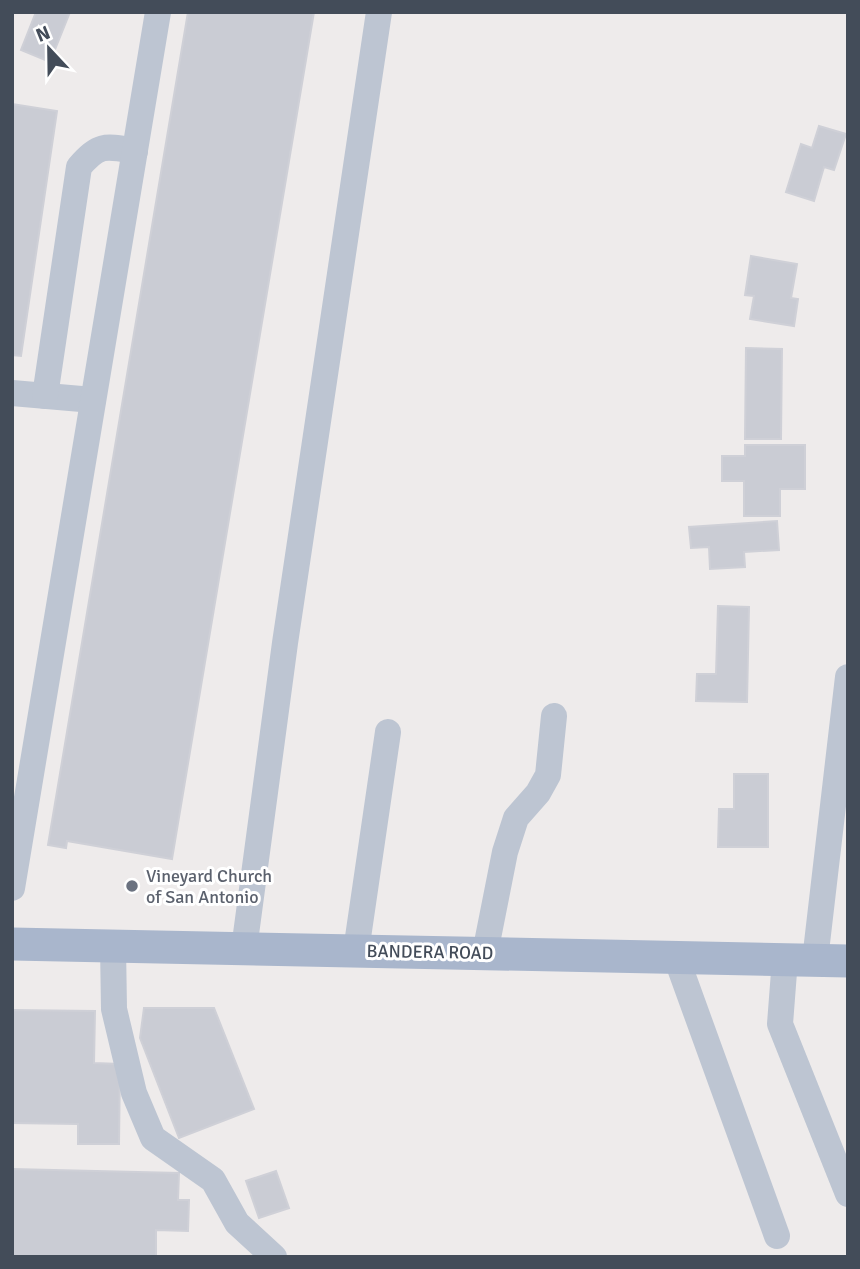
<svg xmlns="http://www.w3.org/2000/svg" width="860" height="1269" font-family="Signika,sans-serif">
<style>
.building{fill:#caccd4;stroke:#cfd0d7;stroke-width:2}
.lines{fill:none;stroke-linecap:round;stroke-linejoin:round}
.minor{stroke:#bdc5d2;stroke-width:26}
.major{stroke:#a9b6cc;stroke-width:33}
.worship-dot{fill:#6b7280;stroke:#fff;stroke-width:2.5}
.labels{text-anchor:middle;stroke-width:6;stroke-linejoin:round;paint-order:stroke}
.worship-label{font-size:18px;fill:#5b616d;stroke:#fff;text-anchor:start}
.street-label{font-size:18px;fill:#434c59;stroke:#fff}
</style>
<rect width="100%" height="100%" fill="#eeebeb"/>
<g class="building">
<path d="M36 12H70L50 62 21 50Z"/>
<path d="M188 12H314L172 859 67 841 66 848 48 845Z"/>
<path d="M12 104 57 111 21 356 12 355Z"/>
<path d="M819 126 846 134 834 170 824 167 814 201 786 192 801 144 812 148Z"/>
<path d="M751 256 797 264 791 298 798 299 794 326 750 319 754 296 745 295Z"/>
<path d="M746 348 782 349 781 439H745Z"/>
<path d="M745 445H805V489H780V516H744V481H722V456H745Z"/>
<path d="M777 521 779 550 744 552 745 567 710 569 709 547 691 548 689 527Z"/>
<path d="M718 606 749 607 747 702 696 701 697 674H716Z"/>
<path d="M734 774H768V847H718L719 809H734Z"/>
<path d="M144 1008H214L254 1109 179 1138 140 1038Z"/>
<path d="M12 1010 95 1011 94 1063 120 1064 119 1144H78V1124L12 1123Z"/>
<path d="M12 1169 179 1173 178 1200H189L188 1231 156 1230V1257H12Z"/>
<path d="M276 1171 289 1208 259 1218 246 1181Z"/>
</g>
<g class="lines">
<g class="minor">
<path d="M12 393 93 400"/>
<path d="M45 396 79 167C99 143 106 146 135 151"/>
<path d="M12 888 158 12"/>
<path d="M113 946 114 1009 134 1093 153 1138 213 1180 237 1223 274 1257"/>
<path d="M244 949 285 643 379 12"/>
<path d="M356 951 388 732"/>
<path d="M485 953 505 852 516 818 538 793 548 775 554 716"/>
<path d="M676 957 777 1236"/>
<path d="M785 959 780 1024 848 1194"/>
<path d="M815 960 848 677"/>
</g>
<path class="major" d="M12 944 848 961"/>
</g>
<circle class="worship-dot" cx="132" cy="886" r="7"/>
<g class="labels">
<g class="worship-label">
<text x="146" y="882">Vineyard Church<tspan x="146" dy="21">of San Antonio</tspan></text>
</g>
<g class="street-label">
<text transform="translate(430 952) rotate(1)" y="6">BANDERA ROAD</text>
</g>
</g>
<rect width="860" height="1269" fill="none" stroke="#434c59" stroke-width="28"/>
<g transform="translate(49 49) rotate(338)" stroke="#ffffff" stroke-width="5" paint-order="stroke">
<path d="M0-5L12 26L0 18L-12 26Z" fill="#434c59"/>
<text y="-10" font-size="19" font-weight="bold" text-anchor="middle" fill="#434c59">N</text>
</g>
</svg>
